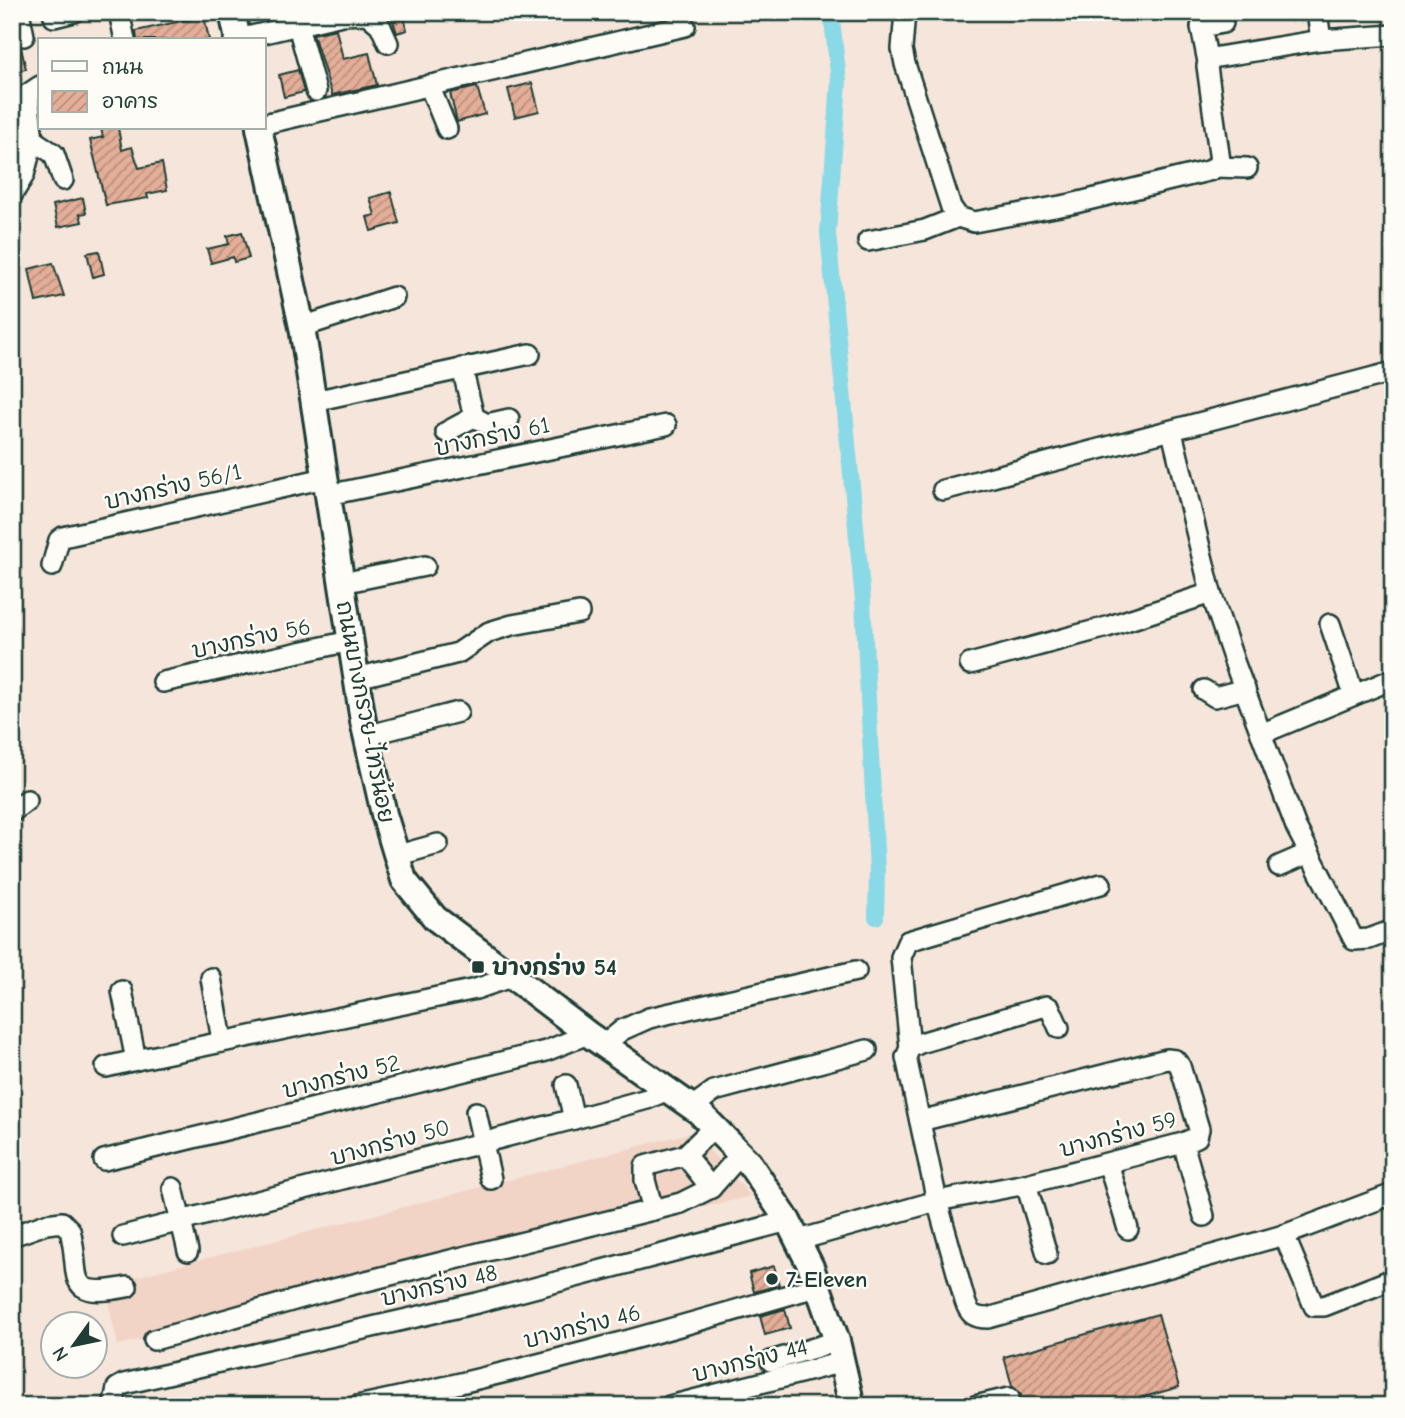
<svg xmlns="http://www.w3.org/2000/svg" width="1405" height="1418" font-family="'Comic Neue','Playpen Sans Thai',sans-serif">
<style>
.built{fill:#f1d4c6}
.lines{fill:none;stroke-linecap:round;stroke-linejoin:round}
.canal{stroke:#89d9e6;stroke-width:16}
.building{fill:url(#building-hatch);stroke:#1f3d34;stroke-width:2}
.minor-casing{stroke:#1f3d34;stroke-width:24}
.major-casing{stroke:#1f3d34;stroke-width:30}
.minor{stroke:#fdfcf7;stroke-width:19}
.major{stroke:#fdfcf7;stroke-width:24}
.poi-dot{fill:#1f3d34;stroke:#fdfcf7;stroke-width:2.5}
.labels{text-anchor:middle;stroke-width:5;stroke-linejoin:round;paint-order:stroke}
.street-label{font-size:23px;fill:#1f3d34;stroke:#fdfcf7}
.poi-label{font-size:23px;font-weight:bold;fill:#1f3d34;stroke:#fdfcf7;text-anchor:start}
</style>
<defs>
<pattern id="building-hatch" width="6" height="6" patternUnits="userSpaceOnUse" patternTransform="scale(1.75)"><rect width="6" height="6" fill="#e4ae98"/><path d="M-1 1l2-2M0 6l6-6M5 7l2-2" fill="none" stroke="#b88f7d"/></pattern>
</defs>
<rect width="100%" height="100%" fill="#f6e5da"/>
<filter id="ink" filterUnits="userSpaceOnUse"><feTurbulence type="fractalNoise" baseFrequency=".0143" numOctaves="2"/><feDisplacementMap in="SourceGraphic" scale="14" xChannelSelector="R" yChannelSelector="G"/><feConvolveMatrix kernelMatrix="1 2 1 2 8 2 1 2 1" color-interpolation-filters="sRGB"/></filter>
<g filter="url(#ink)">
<path class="built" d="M693 1132 751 1196 118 1345 104 1285Z"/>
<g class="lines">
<path class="canal" d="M831 12 839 81 828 233 863 601 877 871 876 917"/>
</g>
<g class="building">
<path d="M390 12H403L407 30 397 33Z"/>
<path d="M204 16 209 40H137L136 31Z"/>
<path d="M336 29 343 59 369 53 377 85 332 95 313 34Z"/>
<path d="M12 39 21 48 26 69 12 72Z"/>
<path d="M298 70 304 92 284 97 279 75Z"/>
<path d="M16 81 21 139 18 148 12 149V82Z"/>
<path d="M532 83 539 111 515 117 508 89Z"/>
<path d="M477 87 485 114 457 122 450 93Z"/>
<path d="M101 128H118L122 150 132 147 139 168 162 163 167 190 147 194 148 198 106 205 90 140 103 137Z"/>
<path d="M391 192 399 223 371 231 367 217 375 215 370 198Z"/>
<path d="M83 198 86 213 80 214 82 222 58 227 53 205Z"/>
<path d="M242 232 249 258 234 262 233 257 211 263 207 249 229 244 227 236Z"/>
<path d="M99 251 104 274 93 277 87 253Z"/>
<path d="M53 263 64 296 36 302 29 269Z"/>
<path d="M774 1266 779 1285 754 1292 749 1273Z"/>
<path d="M785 1309 790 1328 765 1335 760 1316Z"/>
<path d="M1158 1314 1179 1387 1112 1406H1018L1021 1395 1012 1386 1004 1357Z"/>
</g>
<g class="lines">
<defs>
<g id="minor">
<path d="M19 12 24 36"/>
<path d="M119 12 125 40"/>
<path d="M905 12 902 49 905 64 951 207 958 217 974 222 1071 204 1212 170 1220 161 1207 66 1212 58 1321 40 1393 35"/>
<path d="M1317 12 1321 40"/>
<path d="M54 17 74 12"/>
<path d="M298 26 316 91"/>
<path d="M234 40 342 15 367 14 380 25 388 43"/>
<path d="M1208 62 1201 27 1223 23"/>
<path d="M429 85 447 129"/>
<path d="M264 124 685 26"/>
<path d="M33 140 54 154 63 180"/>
<path d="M1216 167 1247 168"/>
<path d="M12 195 24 175 33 140 28 94 40 86"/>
<path d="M868 241 925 230 958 217"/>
<path d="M302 327 394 297"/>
<path d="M462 368 474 417 487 424 509 419"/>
<path d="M314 401 530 354"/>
<path d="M446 432 474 417"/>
<path d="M1172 432 1211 593 1235 664 1296 827 1354 940 1369 939 1393 930"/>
<path d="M943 490 1393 372"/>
<path d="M328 495 666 425"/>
<path d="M52 566 59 540 63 537 325 478"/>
<path d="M342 583 425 566"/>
<path d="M1330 624 1354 695"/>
<path d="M970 664 1107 627 1211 593"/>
<path d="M357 678 458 653 489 632 512 625 579 613"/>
<path d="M163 682 350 641"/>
<path d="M1204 690 1215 697 1245 689"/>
<path d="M1261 734 1393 679"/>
<path d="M366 736 458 712"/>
<path d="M12 812 27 800"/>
<path d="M395 856 438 844"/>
<path d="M1279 866 1309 853"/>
<path d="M211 978 222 1040"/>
<path d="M122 991 136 1060 476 989 511 977"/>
<path d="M1059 1028 1050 1008 1046 1006 920 1043 910 1048 906 1057 937 1201 965 1301C969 1314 974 1318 988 1318L1284 1235 1393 1194"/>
<path d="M604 1045 622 1030 649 1018 856 971"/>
<path d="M910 1048 901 957 908 941 1101 884"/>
<path d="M106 1067 136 1060"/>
<path d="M566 1085 574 1119"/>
<path d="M692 1107 714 1091 867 1050"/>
<path d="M476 1112 491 1179"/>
<path d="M1183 1143 1204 1216"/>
<path d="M685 1155 711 1188"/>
<path d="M104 1160 546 1051 588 1034"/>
<path d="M1108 1163 1128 1229"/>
<path d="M1026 1184 1047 1254"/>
<path d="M173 1188 188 1251"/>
<path d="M653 1210 645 1180V1166L685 1155 714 1127"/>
<path d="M1284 1235 1314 1306H1324L1393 1279"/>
<path d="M12 1236 46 1224 62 1222 70 1230C82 1276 61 1300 127 1287"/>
<path d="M123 1236 574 1119 647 1099 668 1090"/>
<path d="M799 1240 937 1201 1026 1184 1183 1143 1197 1137 1199 1129 1180 1066 1175 1060 1167 1059 920 1121"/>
<path d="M154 1340 326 1291 681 1203 711 1188 741 1154"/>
<path d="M771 1361 837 1341"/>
<path d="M113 1406 117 1388 124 1384 477 1303 788 1221"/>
<path d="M357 1406C512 1374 666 1331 819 1286"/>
<path d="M670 1406 843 1362"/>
<path d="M975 1406 1009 1398"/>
</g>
<g id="major">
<path d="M232 12 238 40"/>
<path d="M259 128 302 327 363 721 384 814 404 880 435 918 588 1034 699 1112 749 1163 788 1221 811 1267 837 1341 852 1406"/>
</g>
</defs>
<use href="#minor" class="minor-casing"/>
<use href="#major" class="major-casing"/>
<use href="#minor" class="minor"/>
<use href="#major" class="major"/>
</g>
</g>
<g class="poi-dot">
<rect x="471" y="960" width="14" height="14" rx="3.5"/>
<circle cx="772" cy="1279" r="7"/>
</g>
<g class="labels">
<g class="street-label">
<text transform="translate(492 436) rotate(-12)" y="8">บางกร่าง 61</text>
<text transform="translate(173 486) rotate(-13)" y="8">บางกร่าง 56/1</text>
<text transform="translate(251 638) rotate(-12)" y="8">บางกร่าง 56</text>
<text transform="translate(366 712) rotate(79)" y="8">ถนนบางกรวย-ไทรน้อย</text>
<text transform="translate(341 1076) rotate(-14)" y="8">บางกร่าง 52</text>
<text transform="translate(1118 1134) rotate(-15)" y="8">บางกร่าง 59</text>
<text transform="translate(390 1142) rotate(-15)" y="8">บางกร่าง 50</text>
<text transform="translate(439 1285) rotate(-13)" y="8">บางกร่าง 48</text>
<text transform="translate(582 1326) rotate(-14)" y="8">บางกร่าง 46</text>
<text transform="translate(750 1360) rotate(-14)" y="8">บางกร่าง 44</text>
</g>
<g class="poi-label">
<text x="492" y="975">บางกร่าง 54</text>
<text x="786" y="1287">7-Eleven</text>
</g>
</g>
<rect width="1405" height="1418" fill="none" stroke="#fdfcf7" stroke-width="42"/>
<rect x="21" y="21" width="1363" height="1376" fill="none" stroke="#1f3d34" stroke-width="2.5" filter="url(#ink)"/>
<rect x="38" y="38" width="228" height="91" fill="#fdfcf7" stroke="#a4b0a9" stroke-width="2"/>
<rect x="52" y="61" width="35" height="10" fill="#fdfcf7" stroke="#a4b0a9" stroke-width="2"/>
<text x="102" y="74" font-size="21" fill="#1f3d34">ถนน</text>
<rect x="52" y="91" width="35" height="21" fill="url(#building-hatch)" stroke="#a4b0a9" stroke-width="2"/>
<text x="102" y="108" font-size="21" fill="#1f3d34">อาคาร</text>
<g transform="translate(74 1345) rotate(237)"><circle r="33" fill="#fdfcf7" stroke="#a4b0a9" stroke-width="2"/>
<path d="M0-5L12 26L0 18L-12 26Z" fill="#1f3d34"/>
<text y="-10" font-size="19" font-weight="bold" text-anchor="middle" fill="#1f3d34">N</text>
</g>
</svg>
